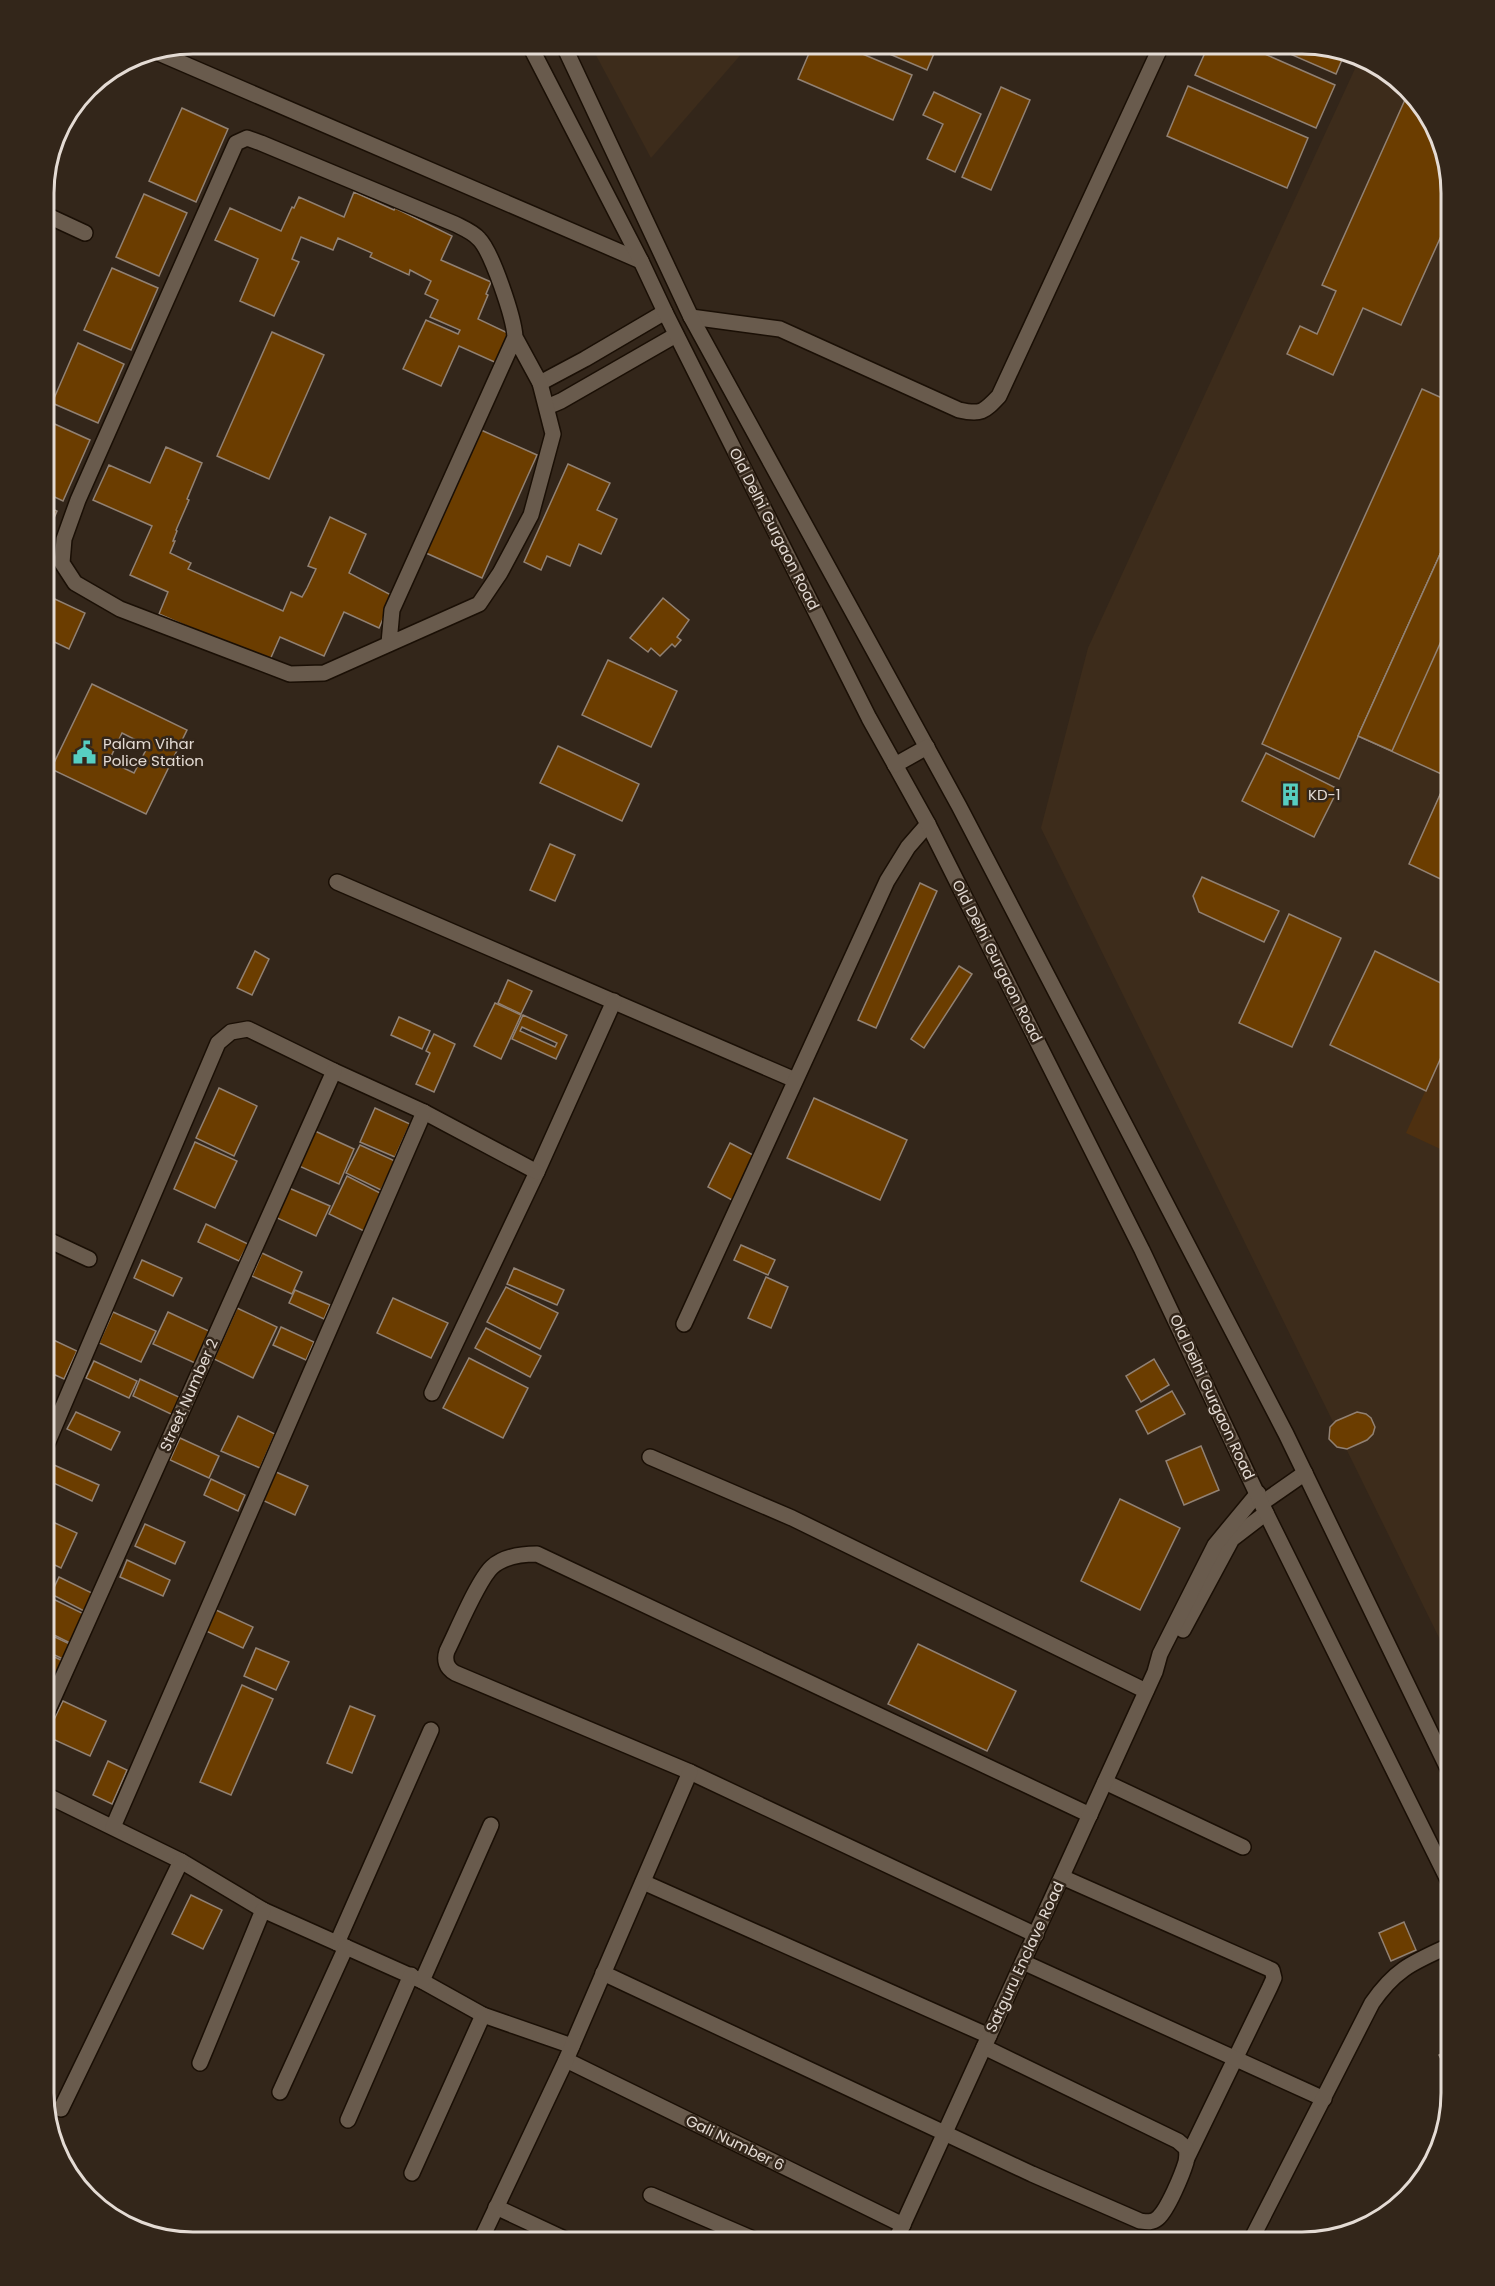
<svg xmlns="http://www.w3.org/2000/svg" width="1495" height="2286" font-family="Poppins,sans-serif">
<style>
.built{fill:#3d2c1b}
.green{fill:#4e3010}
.building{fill:#6b3d00;stroke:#918173;stroke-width:1.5;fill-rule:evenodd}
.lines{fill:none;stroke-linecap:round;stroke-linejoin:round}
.minor-casing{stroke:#1a0f05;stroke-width:18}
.secondary-casing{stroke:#1a0f05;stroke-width:18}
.minor{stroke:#695b4d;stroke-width:15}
.secondary{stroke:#695b4d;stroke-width:15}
.labels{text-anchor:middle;stroke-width:5;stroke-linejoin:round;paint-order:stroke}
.street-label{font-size:15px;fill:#e4dbd4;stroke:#33261a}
.poi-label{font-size:15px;fill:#e4dbd4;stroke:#33261a;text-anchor:start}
.rim{fill:none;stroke:#e4dbd4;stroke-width:3}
</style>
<rect width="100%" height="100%" fill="#33261a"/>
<g class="built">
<path d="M590 44H750L651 158Z"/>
<path d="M1359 60 1385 68 1432 118 1451 193V1662L1041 828 1088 648Z"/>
</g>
<path class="green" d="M1451 1035V1154L1406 1133Z"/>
<g class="building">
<path d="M813 44H839L912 75 893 120 798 79Z"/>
<path d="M866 44H938L927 70Z"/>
<path d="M1209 44H1242L1335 85 1316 128 1195 75Z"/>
<path d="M1267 44H1312L1344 55 1336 74Z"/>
<path d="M1188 86 1308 138 1287 188 1167 136Z"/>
<path d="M1001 87 1030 100 991 190 962 177Z"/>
<path d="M934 92 981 114 955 172 927 159 943 124 923 115Z"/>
<path d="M1408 93 1432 118 1452 193 1451 214 1401 325 1363 308 1333 375 1287 354 1300 326 1317 334 1336 291 1322 285Z"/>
<path d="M182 108 228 129 196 202 149 181Z"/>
<path d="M354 192 394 210 395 208 452 236 441 260 491 282 486 294 488 295 478 319 512 335 499 364 459 346 441 386 403 369 426 320 458 334 460 330 430 317 438 300 425 294 431 281 410 270 409 275 370 257 372 253 338 238 333 250 301 237 292 259 299 262 274 316 240 301 258 259 215 240 230 208 281 231 292 207 294 208 299 197 344 217Z"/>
<path d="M144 194 187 213 159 276 116 257Z"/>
<path d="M112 268 158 288 131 350 84 330Z"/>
<path d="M272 332 324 355 269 479 217 456Z"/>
<path d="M78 343 124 364 98 423 52 403Z"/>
<path d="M1422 389 1451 402V530L1339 779 1262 744Z"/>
<path d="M48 421 90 440 63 501 44 492V431Z"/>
<path d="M481 430 537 455 482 578 426 553Z"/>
<path d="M166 447 202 463 187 499 189 500 176 530 177 531 173 541H175L170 553 191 563 188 569 283 611 291 592 302 597 307 588 316 569 308 566 330 517 366 534 349 573 393 596 379 628 344 612 324 656 280 637 269 662 159 614 168 592 130 575 152 526 93 500 109 465 150 483Z"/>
<path d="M568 464 610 483 597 510 617 519 601 554 579 544 570 566 547 556 541 570 524 562Z"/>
<path d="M44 505 57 511 44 541Z"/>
<path d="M1451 530V770L1448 777 1358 736Z"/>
<path d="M1451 530V619L1392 751 1358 736Z"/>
<path d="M44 594 85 613 69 649 44 637Z"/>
<path d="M663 598 689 620 677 637 681 640 675 647 672 644 660 656 651 648 648 652 630 638Z"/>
<path d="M608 660 677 691 651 747 582 715Z"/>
<path d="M92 684 187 730 146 814 51 769ZM122 733 148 746 134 773 109 761Z"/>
<path d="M558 746 639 784 622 821 540 783Z"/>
<path d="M1266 753 1338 789 1314 837 1242 801Z"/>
<path d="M1451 770V821L1433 812Z"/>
<path d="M1451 770V884L1409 864Z"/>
<path d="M550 844 575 855 555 901 530 890Z"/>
<path d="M1202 877 1279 911 1264 942 1199 912 1193 896Z"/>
<path d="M920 883 937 891 876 1028 858 1020Z"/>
<path d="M1289 914 1341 938 1292 1047 1239 1023Z"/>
<path d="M255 951 269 959 252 995 237 988Z"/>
<path d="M1375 951 1451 988V1035L1426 1091 1330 1045Z"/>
<path d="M959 966 972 974 924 1048 911 1039Z"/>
<path d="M508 980 532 991 521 1014 498 1003Z"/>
<path d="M495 1003 521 1015 501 1059 474 1046Z"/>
<path d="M523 1015 567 1035 556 1059 512 1039ZM522 1027 557 1043 555 1047 520 1031Z"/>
<path d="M399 1017 430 1031 422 1049 391 1035Z"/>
<path d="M434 1034 455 1044 434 1092 416 1084 430 1053 426 1051Z"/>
<path d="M219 1088 257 1106 234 1156 196 1138Z"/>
<path d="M814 1098 907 1140 880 1200 787 1158Z"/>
<path d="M375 1108 410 1124 395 1157 360 1142Z"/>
<path d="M315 1131 354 1149 339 1184 299 1166Z"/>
<path d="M195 1142 237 1161 215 1208 174 1189Z"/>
<path d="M730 1143 755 1156 732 1200 708 1187Z"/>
<path d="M360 1145 395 1161 381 1190 346 1173Z"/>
<path d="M347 1176 382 1194 364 1231 329 1214Z"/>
<path d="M289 1188 330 1206 316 1236 275 1217Z"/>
<path d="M206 1224 248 1244 239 1261 198 1242Z"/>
<path d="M741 1245 775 1260 768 1275 734 1260Z"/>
<path d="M262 1253 302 1272 292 1294 252 1276Z"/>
<path d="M142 1260 182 1278 173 1296 134 1278Z"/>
<path d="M514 1268 564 1290 557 1305 507 1284Z"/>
<path d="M766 1277 788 1287 771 1328 748 1318Z"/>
<path d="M506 1287 558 1313 540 1349 487 1322Z"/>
<path d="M295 1290 330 1305 324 1319 289 1303Z"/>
<path d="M393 1298 448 1323 431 1358 377 1333Z"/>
<path d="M237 1308 277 1327 253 1378 214 1359Z"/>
<path d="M113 1312 156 1331 141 1362 99 1343Z"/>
<path d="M168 1312 209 1331 195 1363 153 1344Z"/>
<path d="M281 1327 314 1342 306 1360 273 1345Z"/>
<path d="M486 1328 541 1356 530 1377 475 1348Z"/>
<path d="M45 1336 77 1351 64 1379 44 1370Z"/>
<path d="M469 1358 528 1388 503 1438 443 1408Z"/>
<path d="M1154 1359 1169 1385 1141 1402 1126 1376Z"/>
<path d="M94 1361 137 1381 129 1398 86 1378Z"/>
<path d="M140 1379 181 1398 173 1415 133 1396Z"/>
<path d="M1172 1391 1185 1414 1148 1434 1136 1411Z"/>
<path d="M44 1407 54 1412 44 1433Z"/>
<path d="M76 1412 120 1432 111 1450 67 1429Z"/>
<path d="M1357 1412 1366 1414 1371 1418 1375 1427 1373 1434 1367 1440 1347 1449 1337 1447 1329 1439 1330 1427 1336 1421Z"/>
<path d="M238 1416 275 1434 260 1468 221 1451Z"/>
<path d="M180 1438 219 1456 209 1478 170 1460Z"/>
<path d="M1201 1446 1219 1490 1184 1505 1166 1461Z"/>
<path d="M54 1465 99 1485 92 1501 47 1480Z"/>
<path d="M276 1472 308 1486 295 1515 262 1500Z"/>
<path d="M211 1479 245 1495 238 1511 204 1495Z"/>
<path d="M1120 1499 1180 1528 1140 1610 1081 1581Z"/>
<path d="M44 1518 77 1533 61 1568 44 1560Z"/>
<path d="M145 1524 185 1542 175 1564 135 1546Z"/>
<path d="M127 1560 170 1580 163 1596 120 1577Z"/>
<path d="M59 1577 94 1594 86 1612 51 1594Z"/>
<path d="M49 1597 86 1615 72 1644 44 1630V1607Z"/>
<path d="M216 1610 253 1627 243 1648 206 1631Z"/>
<path d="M44 1632 72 1645 65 1660 44 1650Z"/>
<path d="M918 1644 1016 1691 987 1751 888 1704Z"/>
<path d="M256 1648 289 1662 276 1690 244 1676Z"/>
<path d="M44 1652 63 1661 56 1677 44 1671Z"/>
<path d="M242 1685 273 1699 231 1795 200 1782Z"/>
<path d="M63 1701 106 1721 90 1756 46 1736Z"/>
<path d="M350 1706 375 1716 352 1773 327 1763Z"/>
<path d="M108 1761 127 1770 112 1804 93 1795Z"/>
<path d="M191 1895 222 1910 203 1949 172 1934Z"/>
<path d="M1404 1922 1416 1950 1391 1961 1379 1933Z"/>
<path d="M1451 2048V2079L1439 2055Z"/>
</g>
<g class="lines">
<defs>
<g id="minor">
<path d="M154 51 641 261"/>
<path d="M44 214 85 233"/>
<path d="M691 317 780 329 959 410C981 415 984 412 999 396L1162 44"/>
<path d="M540 383 585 359 665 312"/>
<path d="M547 407 561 401 676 335"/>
<path d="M389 643 392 610 515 337C514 318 492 252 479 239 473 232 463 228 455 224L261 143 247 138 236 143 78 500 64 539 62 563 75 583 120 609 290 674 324 673 479 604 500 573 531 515 553 434 540 383 515 337"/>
<path d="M337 882 795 1080"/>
<path d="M44 1238 89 1259"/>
<path d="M684 1324 887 881 908 847 928 824"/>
<path d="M432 1393 537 1172 614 1001"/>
<path d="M44 1451 218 1043 231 1032 248 1029 334 1071 424 1112 537 1172"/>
<path d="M650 1457 792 1518 1146 1691"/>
<path d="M1262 1503 1305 1473"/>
<path d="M1183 1630 1232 1539 1266 1513"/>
<path d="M44 1719 334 1071"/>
<path d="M1105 1782 1243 1847"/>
<path d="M44 1794 181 1861 263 1910 422 1981 483 2015 572 2046"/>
<path d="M113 1827 424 1112"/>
<path d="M1062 1877 1272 1970 1274 1978 1270 1987 1187 2158"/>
<path d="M643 1882 989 2036"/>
<path d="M1036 1935 690 1772 455 1673C446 1668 444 1660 447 1651 457 1631 478 1580 492 1567 504 1556 522 1554 537 1554L1090 1815"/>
<path d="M337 1943 431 1730"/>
<path d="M1023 1962 1324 2099"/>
<path d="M603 1973 1032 2174 1140 2221C1147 2222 1152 2223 1158 2218 1168 2209 1182 2175 1186 2162 1187 2157 1187 2152 1186 2148L1178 2141 984 2047"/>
<path d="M422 1981 491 1825"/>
<path d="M566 2060 903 2225"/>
<path d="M200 2063 263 1910"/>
<path d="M280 2092 346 1947"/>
<path d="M61 2109 181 1861"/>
<path d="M348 2120 411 1975"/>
<path d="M412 2173 483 2015"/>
<path d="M651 2195 760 2242"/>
<path d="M496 2207 571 2242"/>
<path d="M480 2242 566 2060 690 1772"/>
<path d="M895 2242 1155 1672 1160 1654 1215 1545 1258 1493"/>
<path d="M1250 2242 1372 2003C1396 1968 1414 1962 1451 1945"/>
</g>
<g id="secondary">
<path d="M529 44 641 261 665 312 869 718 928 824 1142 1250 1266 1513 1451 1886"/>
<path d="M563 44 691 317 959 806 1286 1434 1451 1775"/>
<path d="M895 765 927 747"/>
</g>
</defs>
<use href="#minor" class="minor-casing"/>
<use href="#secondary" class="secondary-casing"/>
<use href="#minor" class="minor"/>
<use href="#secondary" class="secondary"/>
</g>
<defs>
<symbol id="civic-bare" viewBox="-9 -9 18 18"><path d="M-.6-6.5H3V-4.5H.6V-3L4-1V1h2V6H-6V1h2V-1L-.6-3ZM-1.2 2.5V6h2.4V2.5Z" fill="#57cec1" stroke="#33261a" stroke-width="2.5" paint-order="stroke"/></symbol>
<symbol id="building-bare" viewBox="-9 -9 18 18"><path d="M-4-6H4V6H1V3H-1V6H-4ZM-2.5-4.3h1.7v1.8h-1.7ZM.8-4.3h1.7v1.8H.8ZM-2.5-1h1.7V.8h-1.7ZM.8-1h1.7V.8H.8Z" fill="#57cec1" stroke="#33261a" stroke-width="2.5" paint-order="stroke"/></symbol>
</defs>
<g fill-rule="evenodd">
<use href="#civic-bare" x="68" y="736" width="33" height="33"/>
<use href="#building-bare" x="1274" y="778" width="33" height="33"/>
</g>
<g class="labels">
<g class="street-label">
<text transform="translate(774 529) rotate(63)" y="5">Old Delhi Gurgaon Road</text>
<text transform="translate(997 961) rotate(63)" y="5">Old Delhi Gurgaon Road</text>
<text transform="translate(189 1395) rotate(-66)" y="5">Street Number 2</text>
<text transform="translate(1212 1397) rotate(65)" y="5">Old Delhi Gurgaon Road</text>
<text transform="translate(1025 1957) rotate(-65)" y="5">Satguru Enclave Road</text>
<text transform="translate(735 2143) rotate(26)" y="5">Gali Number 6</text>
</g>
<g class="poi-label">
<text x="103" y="749">Palam Vihar<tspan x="103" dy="17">Police Station</tspan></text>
<text x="1308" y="800">KD-1</text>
</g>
</g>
<path d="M0 0H1495V2286H0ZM193 54H1302A139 139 0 0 1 1441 193V2093A139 139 0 0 1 1302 2232H193A139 139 0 0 1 54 2093V193A139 139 0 0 1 193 54Z" fill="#33261a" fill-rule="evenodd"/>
<path class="rim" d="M193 54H1302A139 139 0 0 1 1441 193V2093A139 139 0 0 1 1302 2232H193A139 139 0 0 1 54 2093V193A139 139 0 0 1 193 54Z"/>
</svg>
